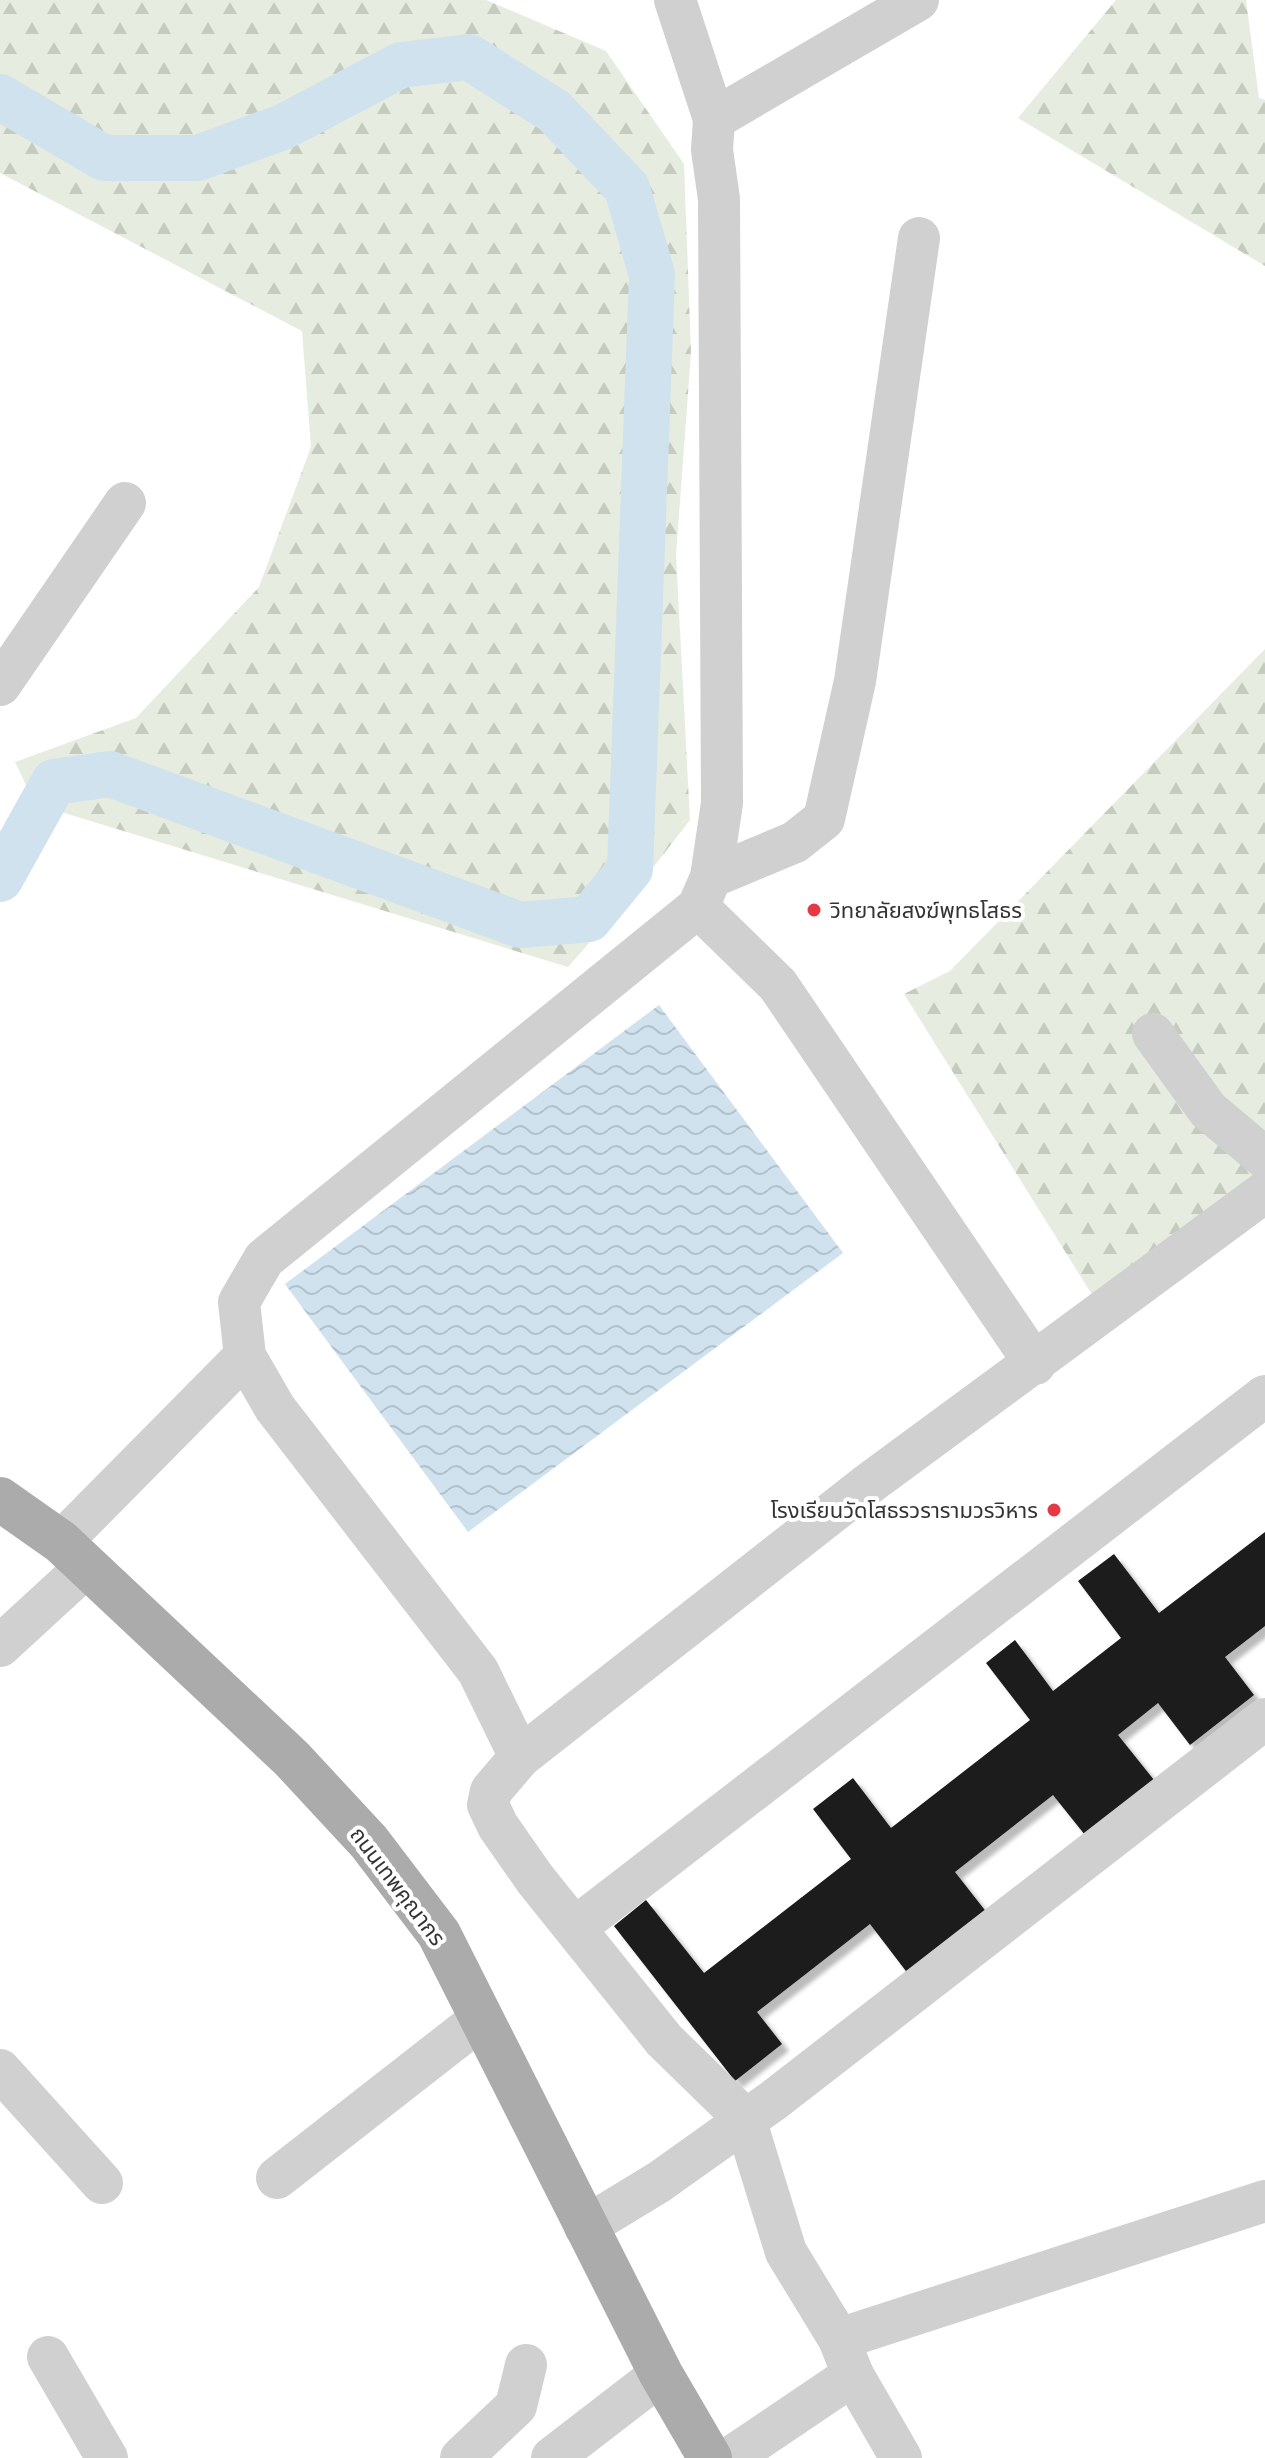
<svg xmlns="http://www.w3.org/2000/svg" width="1265" height="2458" font-family="'Open Sans','Noto Sans Thai',sans-serif">
<style>
.forest{fill:url(#forest-firs)}
.water{fill:url(#water-waves)}
.lines{fill:none;stroke-linecap:round;stroke-linejoin:round}
.canal{stroke:#cfe2ee;stroke-width:46}
.building{fill:#1a1a1a;filter:url(#shadow)}
.minor{stroke:#d0d0d0;stroke-width:42}
.major{stroke:#ababab;stroke-width:44}
.poi-dot{fill:#e63946;stroke:#fff;stroke-width:3}
.labels{text-anchor:middle;stroke-width:8;stroke-linejoin:round;paint-order:stroke}
.poi-label{font-size:22px;fill:#333;stroke:#fff;text-anchor:start}
.street-label{font-size:22px;fill:#333;stroke:#fff}
</style>
<defs>
<pattern id="forest-firs" width="22" height="20" patternUnits="userSpaceOnUse" patternTransform="scale(2)"><rect width="22" height="20" fill="#e6ecdf"/><path d="M5 1l3.5 6h-7zM16 11l3.5 6h-7z" fill="#c6cbc0"/></pattern>
<pattern id="water-waves" width="16" height="10" patternUnits="userSpaceOnUse" patternTransform="scale(2)"><rect width="16" height="10" fill="#cfe2ee"/><path d="M0 5q4-4 8 0t8 0" fill="none" stroke="#b2c2cd"/></pattern>
<filter id="shadow"><feDropShadow dx="7" dy="7" stdDeviation="2" flood-color="#0004"/></filter>
</defs>
<rect width="100%" height="100%" fill="#fff"/>
<g class="forest">
<path d="M0 0H486L606 51 684 164 691 353 676 555 690 820 638 887 568 967 35 804 15 762 136 718 259 587 311 447 302 331 0 173Z"/>
<path d="M1116 0H1246L1259 98 1265 100V266L1018 118Z"/>
<path d="M1265 649V1165L1096 1301 904 994 950 971Z"/>
</g>
<path class="water" d="M659 1005 843 1253 468 1532 285 1284Z"/>
<g class="lines">
<path class="canal" d="M0 97 104 158H198L283 127 401 65 469 57 554 111 627 188 652 275 630 869 589 919 520 925 110 774 54 782 0 879"/>
</g>
<path class="building" d="M1265 1532V1626L1225 1657 1254 1695 1190 1745 1158 1703 1118 1735 1154 1780 1085 1835 1053 1795 955 1872 991 1918 912 1979 870 1924 757 2012 782 2044 735 2081 614 1926 646 1900 704 1973 851 1859 813 1809 853 1778 891 1828 1030 1720 986 1663 1015 1640 1053 1691 1121 1638 1078 1581 1114 1554 1159 1613Z"/>
<g class="lines">
<g class="minor">
<path d="M675 0 714 119 712 150 719 199 722 803 711 877 698 907 264 1259 239 1302 245 1356 275 1408 478 1671 520 1757 491 1791 488 1805 498 1826 535 1879 664 2040 745 2119 786 2252 839 2339 853 2375 730 2458"/>
<path d="M714 119 918 0"/>
<path d="M0 685 125 503"/>
<path d="M711 877 795 842 824 819 855 681 919 238"/>
<path d="M698 907 778 985 1035 1364"/>
<path d="M1153 1034 1208 1110 1265 1158"/>
<path d="M61 1542 245 1356"/>
<path d="M0 1646 87 1566"/>
<path d="M520 1757 867 1485 1265 1192"/>
<path d="M576 1927 1265 1396"/>
<path d="M0 2070 102 2183"/>
<path d="M277 2178 482 2018"/>
<path d="M585 2227 659 2182 774 2100 1265 1719"/>
<path d="M839 2339 1265 2201"/>
<path d="M48 2357 107 2458"/>
<path d="M853 2375 901 2458"/>
<path d="M461 2458 516 2406 526 2365"/>
<path d="M552 2458 661 2374"/>
</g>
<path class="major" d="M0 1499 61 1542 292 1759 369 1842 439 1934 661 2374 710 2458"/>
</g>
<g class="poi-dot">
<circle cx="814" cy="910" r="8"/>
<circle cx="1054" cy="1510" r="8"/>
</g>
<g class="labels">
<g class="poi-label">
<text x="830" y="918">วิทยาลัยสงฆ์พุทธโสธร</text>
<text x="1038" y="1518" text-anchor="end">โรงเรียนวัดโสธรวรารามวรวิหาร</text>
</g>
<g class="street-label">
<text transform="translate(398 1886) rotate(53)" y="8">ถนนเทพคุณากร</text>
</g>
</g>
</svg>
